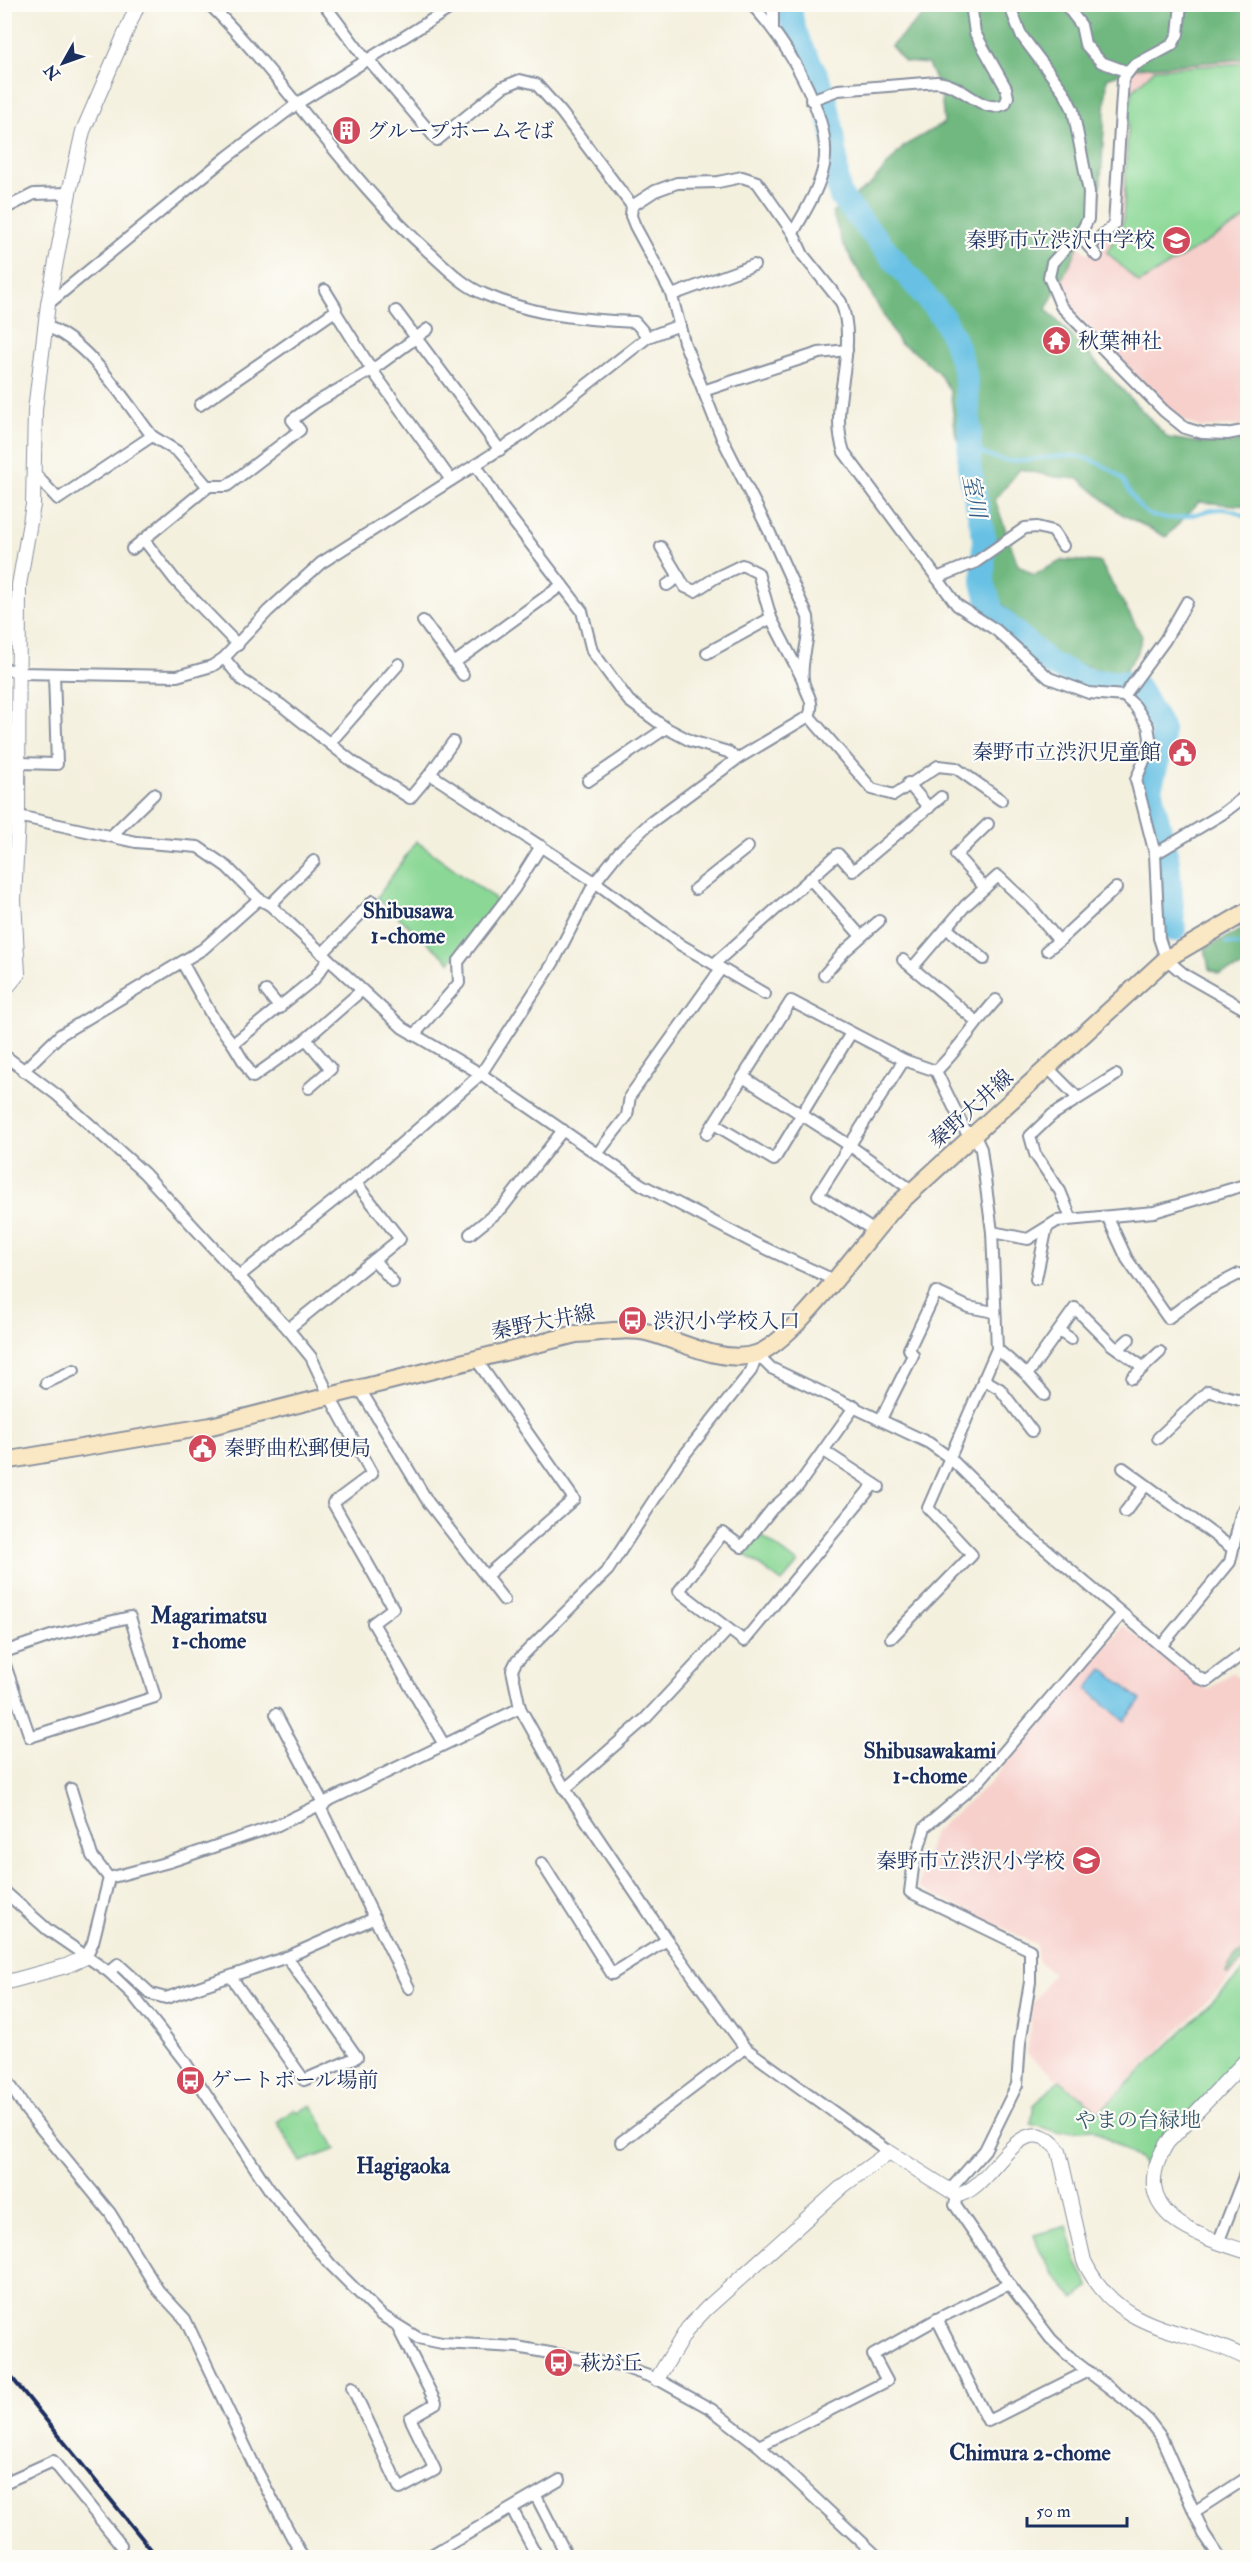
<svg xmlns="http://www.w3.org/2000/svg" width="1252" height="2562" font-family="'IM FELL Double Pica','Noto Serif JP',serif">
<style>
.built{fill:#f7d0cc}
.green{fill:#8bd896;stroke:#53847a;stroke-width:1.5}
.forest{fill:#70b87f;stroke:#46746e;stroke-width:1.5}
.water{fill:#67c1e4;stroke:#4178a1;stroke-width:1.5}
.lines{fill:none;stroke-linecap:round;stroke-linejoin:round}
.stream{stroke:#67c1e4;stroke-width:4}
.river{stroke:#67c1e4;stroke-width:24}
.minor-casing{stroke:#88909e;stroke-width:14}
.tertiary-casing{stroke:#88909e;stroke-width:16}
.secondary-casing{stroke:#88909e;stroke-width:20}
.minor{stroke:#fff;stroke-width:10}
.tertiary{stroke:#fff;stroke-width:14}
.secondary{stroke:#fae7c3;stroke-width:16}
.rail{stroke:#1b2f5e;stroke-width:4}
.labels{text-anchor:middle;stroke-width:4.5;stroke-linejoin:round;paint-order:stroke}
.poi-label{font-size:21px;fill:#1b2f5e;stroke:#fdfcf7;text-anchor:start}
.street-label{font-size:21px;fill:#1b2f5e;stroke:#fdfcf7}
.park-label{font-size:21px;fill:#37596c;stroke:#fdfcf7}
.water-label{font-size:22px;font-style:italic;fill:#325b86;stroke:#fdfcf7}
.neighbourhood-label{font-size:22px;font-weight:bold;fill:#1b2f5e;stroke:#fdfcf7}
</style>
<rect width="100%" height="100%" fill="#fdfcf7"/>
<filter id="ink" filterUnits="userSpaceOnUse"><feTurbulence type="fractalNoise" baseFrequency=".0167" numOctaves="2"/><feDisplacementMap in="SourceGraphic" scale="12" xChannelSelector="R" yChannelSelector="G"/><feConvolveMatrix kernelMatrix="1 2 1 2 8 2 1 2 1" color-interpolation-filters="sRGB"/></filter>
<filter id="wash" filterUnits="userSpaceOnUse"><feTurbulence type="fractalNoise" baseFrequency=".008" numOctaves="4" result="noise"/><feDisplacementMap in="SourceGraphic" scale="24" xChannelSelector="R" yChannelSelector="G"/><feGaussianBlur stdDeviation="1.35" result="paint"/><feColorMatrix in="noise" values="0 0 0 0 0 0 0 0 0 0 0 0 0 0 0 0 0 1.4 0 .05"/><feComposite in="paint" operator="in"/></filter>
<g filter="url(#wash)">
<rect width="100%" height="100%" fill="#f4f0de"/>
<g class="built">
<path d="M1247 58V425L1201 428 1178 418 1060 298 1054 274 1071 246H1079L1088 254 1113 233 1128 77 1140 65Z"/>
<path d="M1123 1625 1208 1690 1232 1672 1247 1688V1961L1098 2112 1027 2055 1032 2005 1053 1973 1038 1962 1036 1944 918 1887 933 1833 990 1783Z"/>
</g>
<g class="green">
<path d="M1247 63V218L1139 283 1107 252 1123 223 1129 107 1133 90 1155 69Z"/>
<path d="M416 841 494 898 495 904 450 962 377 898Z"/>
<path d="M758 1533 798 1563 782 1582 743 1553Z"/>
<path d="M1247 1968V2050L1162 2142 1146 2174 1141 2160 1092 2129 1058 2132 1031 2124 1034 2105 1060 2080 1099 2112Z"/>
<path d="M312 2105 336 2149 301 2162 277 2122 295 2109 298 2112Z"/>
<path d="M1067 2226 1077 2263 1090 2287 1075 2298C1057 2280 1042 2259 1034 2235Z"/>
</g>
<g class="forest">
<path d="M934 5H1247V59L1136 68 1107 78 1100 195 1073 258 1046 309 1168 438 1202 443H1234L1247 437V506L1199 502 1166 537 1120 513 1079 479 1056 477 1020 469 995 500 1018 565 1034 575 1063 560 1100 562 1142 636 1138 651 1122 676 1057 658 1001 603 994 587 986 500 956 436 950 390 937 371 912 350 899 343 842 242 832 212 871 184 904 146 944 123 941 93 928 64 905 62 891 46Z"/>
<path d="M1247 927V966L1219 974 1209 969 1205 948Z"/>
<path d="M1247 1941V1957L1228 1975 1226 1973C1230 1963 1235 1953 1245 1951Z"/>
</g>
<path class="water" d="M1103 1669 1141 1700 1124 1721 1087 1689Z"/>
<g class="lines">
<g class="stream">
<path d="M969 447C982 453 998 461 1013 461 1039 461 1068 449 1094 461 1103 465 1114 471 1121 478 1132 492 1136 513 1157 517 1195 525 1216 494 1248 519"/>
<path d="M1226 943 1248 946"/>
</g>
<path class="river" d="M791 4C788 35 814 63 823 91 829 110 833 131 835 151 837 167 835 181 841 197L942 316 954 339 965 372 970 431 969 466 984 537 983 583 992 611 1050 664 1089 681 1128 683 1139 689 1162 729V746L1150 788 1168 862 1174 930"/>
</g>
</g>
<g filter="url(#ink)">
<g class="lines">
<defs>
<g id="minor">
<path d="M209 4C288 82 347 179 430 253 447 268 462 285 484 294 532 315 584 320 635 322L648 337"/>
<path d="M324 4 366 60"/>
<path d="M751 4C784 37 833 117 824 165 819 190 805 211 793 233L803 255 841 302C860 352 827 403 844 452L957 605 996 630 1049 678 1089 693 1124 696 1135 706 1148 726 1150 738 1148 751 1136 780 1155 854 1159 938 1166 959 1185 975 1248 1011"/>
<path d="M769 4 773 13V28"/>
<path d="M1009 4 1021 35 1064 92 1073 110 1089 192 1088 219 1083 229 1052 263 1049 277 1061 306 1164 411 1185 428 1202 433 1227 434 1248 430"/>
<path d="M1065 4 1081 25 1085 44 1101 62 1128 72"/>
<path d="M811 100 838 90 937 82C966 85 981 115 1005 104L1008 97 1006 88 975 33 971 4"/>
<path d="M632 206 655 191 677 183 718 182 742 177 757 182 793 233"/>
<path d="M4 209 34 194 69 193"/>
<path d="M1078 234 1097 256"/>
<path d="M1089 247 1114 225 1123 79 1133 66 1172 45 1178 34 1181 4"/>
<path d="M325 290 336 308 335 311"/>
<path d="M672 295 754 265"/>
<path d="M48 304 227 157 298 103 457 4"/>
<path d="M396 311 500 450"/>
<path d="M45 326C88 340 125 401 152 436"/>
<path d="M703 391 819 353 847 350"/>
<path d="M200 405 335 311 372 370 451 480"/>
<path d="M476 465 503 508 582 611 592 651 629 701 666 728 691 741 728 752 737 759"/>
<path d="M33 472 58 499 152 436 178 452 208 487"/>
<path d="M144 540 175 580 238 645"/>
<path d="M661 547 685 587 695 591 715 578 742 565 758 573 771 618 803 680"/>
<path d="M132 549 209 486H227L300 430 292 420 315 403 372 370 428 329"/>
<path d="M937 578 976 562 1025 528 1037 527 1053 531 1063 546"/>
<path d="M667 585 679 577"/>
<path d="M423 621 463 675"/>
<path d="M707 653 771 618"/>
<path d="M224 658 242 680 281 705 353 762 410 798 430 774 595 882 681 945 765 994"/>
<path d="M454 663 562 585"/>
<path d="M4 668 20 673 177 676 212 666 224 658 268 611 321 563 524 434 648 337 680 325"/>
<path d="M1124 696 1165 640 1187 602"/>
<path d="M809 716 872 789 894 795 938 766 956 768 1001 800"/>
<path d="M330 743 399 664"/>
<path d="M19 763 57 764 54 674"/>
<path d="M430 774 453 742"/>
<path d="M4 781 19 779"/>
<path d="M588 781 666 728"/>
<path d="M908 783 929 808"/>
<path d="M18 816 136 842 198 847 227 867 259 899 270 905 403 1028 481 1074 642 1185 754 1243 834 1280"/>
<path d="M111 836 154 794"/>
<path d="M1155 854 1222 814 1248 794"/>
<path d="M810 879 861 936"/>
<path d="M985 888 956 855 988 824"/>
<path d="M695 889 748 847"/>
<path d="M270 905 314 861"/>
<path d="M946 928 984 959"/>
<path d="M1047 950 1059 941"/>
<path d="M322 954 373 901"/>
<path d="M903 960 976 1021"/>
<path d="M182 962 213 1018 233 1044 314 979 328 960"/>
<path d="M714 964 838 854 853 871 941 797"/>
<path d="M913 967 965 906 998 876 1030 906 1059 941 1116 888"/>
<path d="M824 975 845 951 879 921"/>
<path d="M266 991 280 1008"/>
<path d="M414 1035 459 983 458 962 514 889 541 846"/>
<path d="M306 1039 331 1069 309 1088"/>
<path d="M233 1044 253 1077 306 1039 361 991"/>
<path d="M4 1055 57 1095 144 1173 288 1329 311 1357 330 1397 372 1474 333 1503 393 1608 373 1623 443 1743"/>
<path d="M1048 1068 1078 1098"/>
<path d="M23 1071 60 1035 203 949 259 899"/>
<path d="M936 1071C959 1049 975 1023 996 1000"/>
<path d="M743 1077 849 1145 913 1191"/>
<path d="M714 1124 774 1160 851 1033"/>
<path d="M707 1134 791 1001 904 1060 936 1071 965 1130 975 1136 981 1149 992 1232 997 1349 928 1508 972 1555 891 1638"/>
<path d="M597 1154 627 1116 630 1096 720 970"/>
<path d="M1071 1218 1060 1191 1035 1154 1030 1136 1052 1115 1116 1075"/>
<path d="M1108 1218 1127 1259 1168 1318 1202 1293 1239 1274 1248 1277"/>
<path d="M873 1230 818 1195 904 1060"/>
<path d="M992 1232 1028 1239 1057 1221 1154 1212 1248 1184"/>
<path d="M470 1234 502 1208 563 1130"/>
<path d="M374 1260 393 1282"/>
<path d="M238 1277 356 1183 481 1074 553 963 595 882 619 852 650 823 737 759 809 716C816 701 805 693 803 680 800 659 811 638 808 617L769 531 722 438 684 342 671 293 635 226 631 216 632 206 561 112 536 84 520 80 503 87 437 140 368 59"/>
<path d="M1036 1279 1046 1231"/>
<path d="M288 1329 400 1239 356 1183"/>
<path d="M1059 1331 1071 1339"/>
<path d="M997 1349 1027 1375 1075 1308 1112 1345 1143 1367"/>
<path d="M1118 1349 1129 1339"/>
<path d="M475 1358 574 1499 486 1576"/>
<path d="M1027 1375 1045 1395"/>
<path d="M1132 1378 1160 1352"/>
<path d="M983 1379 1000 1389 1032 1431"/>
<path d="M46 1383 74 1370"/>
<path d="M360 1389 428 1502 504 1600"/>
<path d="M855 1406 798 1486 772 1509 742 1547 723 1533 679 1591 744 1641 874 1484"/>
<path d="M881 1419 913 1355 909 1349 936 1292 968 1307 994 1312"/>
<path d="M1158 1438 1208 1391 1240 1400 1248 1394"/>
<path d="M824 1451 879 1487"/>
<path d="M1123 1468 1232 1548"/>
<path d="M1125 1512 1146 1485"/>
<path d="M1161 1646 1230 1562 1241 1514 1248 1503"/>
<path d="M4 1652 54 1635 130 1617 155 1697 30 1737 4 1662"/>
<path d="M276 1714 324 1805"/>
<path d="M71 1789 92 1856 109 1878"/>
<path d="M565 1789 645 1719 728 1630"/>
<path d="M320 1807 409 1988"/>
<path d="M542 1863 612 1974 667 1940"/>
<path d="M109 1878 169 1862 278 1825 520 1708"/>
<path d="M4 1891 48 1930 109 1972 133 1995 185 2062 269 2189 330 2264 381 2315 418 2338 442 2343 517 2347 620 2366 657 2379 711 2409 759 2446 879 2558"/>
<path d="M86 1957 93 1942 109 1878"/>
<path d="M109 1972 118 1964 151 1994 166 1998 287 1957 375 1918"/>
<path d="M231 1977 304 2080 357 2057 287 1957"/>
<path d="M4 2075 26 2110 110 2213 158 2290 185 2319 254 2465 303 2558"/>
<path d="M621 2142 745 2048"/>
<path d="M889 2152 745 2048 667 1940 565 1789 520 1708 512 1670 516 1662 608 1570 678 1463 751 1371 757 1354 771 1368 929 1443 950 1458 1024 1531 1199 1678 1207 1681 1248 1650"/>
<path d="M949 2191 985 2150 1017 2085 1020 2043 1030 1982V1950L910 1892 913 1868 925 1827 980 1780 1121 1615"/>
<path d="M957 2195 955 2205 1009 2284 1051 2339 1073 2360 1124 2399 1148 2420 1161 2437 1204 2534 1220 2558"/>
<path d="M1218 2243 1248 2166"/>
<path d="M937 2319 988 2421 1088 2371"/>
<path d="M352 2387 400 2489 435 2470 410 2418 436 2403 397 2326"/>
<path d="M759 2446 887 2381 873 2355 937 2319 1009 2284"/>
<path d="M4 2483 53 2461 121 2545"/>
<path d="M536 2496 568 2558"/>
<path d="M512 2509 538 2558"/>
<path d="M1194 2512 1248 2477"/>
<path d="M426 2558 560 2480"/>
<path d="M1246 2558 1248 2556"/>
</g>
<g id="tertiary">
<path d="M4 991 18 974 14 900 18 816 19 585 33 505 35 410 48 304 69 193 83 131 138 4"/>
<path d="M4 1983 66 1966 86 1957"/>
<path d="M1248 2058 1167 2143C1124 2213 1196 2236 1248 2252"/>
<path d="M657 2379 688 2328 707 2308 844 2185 889 2152 957 2195C993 2190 1021 2100 1059 2151L1084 2261C1121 2337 1184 2325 1248 2359"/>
</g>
<path id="secondary" d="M4 1461 211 1426 576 1334C600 1333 626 1327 650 1333 672 1339 693 1349 715 1354 728 1357 743 1358 756 1354 794 1342 865 1239 897 1205L1166 959 1248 911"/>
</defs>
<use href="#minor" class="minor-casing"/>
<use href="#tertiary" class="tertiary-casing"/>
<use href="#secondary" class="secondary-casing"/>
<use href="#minor" class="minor"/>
<use href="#tertiary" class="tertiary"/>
<use href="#secondary" class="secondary"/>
<path class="rail" d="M4 2368 158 2558"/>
</g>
</g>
<defs>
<symbol id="building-disc" viewBox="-11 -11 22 22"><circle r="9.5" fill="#d1495b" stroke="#fdfcf7"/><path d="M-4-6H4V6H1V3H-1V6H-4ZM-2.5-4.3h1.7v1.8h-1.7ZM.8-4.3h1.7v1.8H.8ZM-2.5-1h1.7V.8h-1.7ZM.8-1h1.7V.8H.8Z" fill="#fff"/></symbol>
<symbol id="school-disc" viewBox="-11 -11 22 22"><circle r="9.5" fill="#d1495b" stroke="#fdfcf7"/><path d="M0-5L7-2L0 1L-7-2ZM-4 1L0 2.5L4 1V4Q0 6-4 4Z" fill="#fff"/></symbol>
<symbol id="temple-disc" viewBox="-11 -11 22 22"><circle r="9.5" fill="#d1495b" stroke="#fdfcf7"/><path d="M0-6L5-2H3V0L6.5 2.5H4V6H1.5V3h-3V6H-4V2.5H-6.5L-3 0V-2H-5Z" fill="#fff"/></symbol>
<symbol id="civic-disc" viewBox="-11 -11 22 22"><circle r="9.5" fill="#d1495b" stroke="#fdfcf7"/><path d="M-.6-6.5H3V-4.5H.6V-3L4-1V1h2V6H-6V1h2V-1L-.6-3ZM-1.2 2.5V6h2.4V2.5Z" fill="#fff"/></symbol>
<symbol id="bus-disc" viewBox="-11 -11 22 22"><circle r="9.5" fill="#d1495b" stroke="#fdfcf7"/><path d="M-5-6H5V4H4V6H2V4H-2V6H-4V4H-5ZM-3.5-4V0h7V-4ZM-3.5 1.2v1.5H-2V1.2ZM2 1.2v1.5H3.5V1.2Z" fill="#fff"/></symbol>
</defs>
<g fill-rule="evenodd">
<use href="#building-disc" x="330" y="114" width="33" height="33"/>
<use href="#school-disc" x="1160" y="224" width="33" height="33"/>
<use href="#temple-disc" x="1040" y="324" width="33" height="33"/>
<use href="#civic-disc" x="1166" y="736" width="33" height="33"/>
<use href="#bus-disc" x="616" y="1304" width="33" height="33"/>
<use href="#civic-disc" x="186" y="1432" width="33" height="33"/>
<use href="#school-disc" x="1070" y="1844" width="33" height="33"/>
<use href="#bus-disc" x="174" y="2064" width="33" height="33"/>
<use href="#bus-disc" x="542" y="2346" width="33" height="33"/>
</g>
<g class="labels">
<g class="poi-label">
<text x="367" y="138">グループホームそば</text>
<text x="1155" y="247" text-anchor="end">秦野市立渋沢中学校</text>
<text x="1078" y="348">秋葉神社</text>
<text x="1161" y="759" text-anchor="end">秦野市立渋沢児童館</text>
<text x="653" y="1328">渋沢小学校入口</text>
<text x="224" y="1455">秦野曲松郵便局</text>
<text x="1065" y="1868" text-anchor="end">秦野市立渋沢小学校</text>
<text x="211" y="2087">ゲートボール場前</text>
<text x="580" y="2370">萩が丘</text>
</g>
<g class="street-label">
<text transform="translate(971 1109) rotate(-42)" y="7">秦野大井線</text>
<text transform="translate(543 1322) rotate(-11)" y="7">秦野大井線</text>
</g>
<g class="park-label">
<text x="1138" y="2127">やまの台緑地</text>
</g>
<g class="water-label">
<text transform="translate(975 496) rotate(79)" y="8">室川</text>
</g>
<g class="neighbourhood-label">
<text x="408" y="918">Shibusawa<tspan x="408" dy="25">1-chome</tspan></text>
<text x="209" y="1623">Magarimatsu<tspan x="209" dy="25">1-chome</tspan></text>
<text x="930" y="1758">Shibusawakami<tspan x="930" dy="25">1-chome</tspan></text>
<text x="403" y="2173">Hagigaoka</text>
<text x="1030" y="2460">Chimura 2-chome</text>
</g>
</g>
<rect width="1252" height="2562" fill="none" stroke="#fdfcf7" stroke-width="24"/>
<g transform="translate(63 63) rotate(230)" stroke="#fdfcf7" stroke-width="4.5" paint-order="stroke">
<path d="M0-4.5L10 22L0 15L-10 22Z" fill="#1b2f5e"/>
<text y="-9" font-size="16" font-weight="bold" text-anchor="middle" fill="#1b2f5e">N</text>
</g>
<path d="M1027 2517v9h100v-9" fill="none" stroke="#1b2f5e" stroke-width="3"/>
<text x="1036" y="2517" font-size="18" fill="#1b2f5e" stroke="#fdfcf7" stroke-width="4.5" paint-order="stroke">50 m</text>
</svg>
